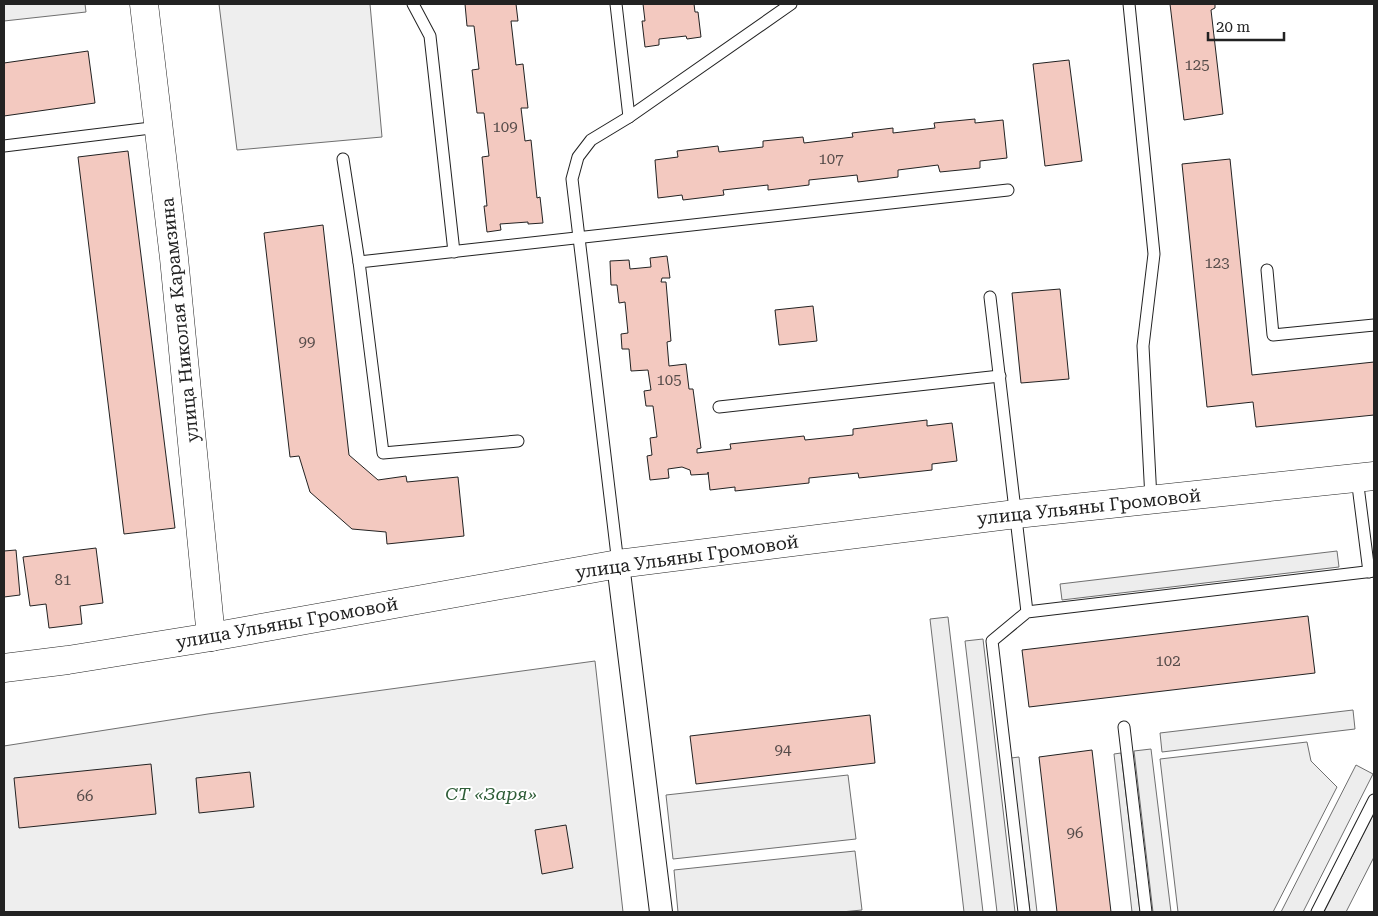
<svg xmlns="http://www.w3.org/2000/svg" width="1378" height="916" font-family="'Roboto Serif',serif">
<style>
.green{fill:#eee;stroke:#6f6f6f}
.parking{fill:#ededed;stroke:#6f6f6f}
.building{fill:#f3c9c0;stroke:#222}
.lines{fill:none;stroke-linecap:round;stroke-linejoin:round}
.service-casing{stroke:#222;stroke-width:13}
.minor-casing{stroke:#222;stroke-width:24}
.tertiary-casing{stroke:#222;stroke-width:29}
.secondary-casing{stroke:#222;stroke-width:29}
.service{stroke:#fff;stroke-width:11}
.minor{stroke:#fff;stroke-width:22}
.tertiary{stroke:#fff;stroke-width:28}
.secondary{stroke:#fff;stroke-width:28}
.labels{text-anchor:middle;stroke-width:4;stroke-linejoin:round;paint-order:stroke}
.number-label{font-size:15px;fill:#564c4a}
.street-label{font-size:18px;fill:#222;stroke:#fff}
.park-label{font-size:18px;font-style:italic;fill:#2f5e38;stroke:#fff}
</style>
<rect width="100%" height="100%" fill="#fff"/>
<g class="green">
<path d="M219 4H370L382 137 237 150Z"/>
<path d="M595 661 623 912H4V746L208 714Z"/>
<path d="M1307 742 1311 761 1337 787 1273 912H1178L1160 759Z"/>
</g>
<g class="parking">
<path d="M4 4H85L86 12 4 21Z"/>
<path d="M1337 551 1339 567 1062 600 1060 584Z"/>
<path d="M948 617 983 912H964L930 619Z"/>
<path d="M983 639 1015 912H997L965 641Z"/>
<path d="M1353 710 1355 729 1162 752 1160 733Z"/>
<path d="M1151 749 1171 912H1153L1134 751Z"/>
<path d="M1121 753 1140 912H1132L1114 754Z"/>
<path d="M1019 757 1037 912H1030L1011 758Z"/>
<path d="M1356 765 1373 774 1303 912H1281Z"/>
<path d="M848 775 856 839 673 859 666 795Z"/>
<path d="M1374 813V857L1346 912H1324Z"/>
<path d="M855 851 862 910 841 912H678L674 870Z"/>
</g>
<g class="building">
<path d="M465 4H516L518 21H511L516 65 523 64 528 108H521L525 141 531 140 537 198 540 197 543 223 528 224V222L500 224 501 230 487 232 484 206H487L482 157 489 156 484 113H477L472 70 479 69 474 26H467Z"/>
<path d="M643 4H694L695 12H698L701 37 687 39 686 36 659 39V45L645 47 642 21H645Z"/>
<path d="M1170 4H1215V8L1211 10 1223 114 1184 120Z"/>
<path d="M88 51 95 103 4 116V63Z"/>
<path d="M1069 60 1082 161 1045 166 1033 64Z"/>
<path d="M975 119V123L1003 120 1007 158 980 161V168L940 172 938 165 898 170V177L858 182 857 175 809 180V185L768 190V185L723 190 724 195 683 200 682 195 658 198 655 160 678 157 677 151 718 146 719 152 763 147V141L803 137 804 143 853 137 852 133 893 128V133L935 128 934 123Z"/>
<path d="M128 151 175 528 124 534 78 157Z"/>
<path d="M1230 159 1252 375 1374 362V415L1256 427 1253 402 1207 407 1182 164Z"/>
<path d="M323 225 349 455 378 480 406 476 407 482 458 477 464 536 387 544 386 532 352 529 310 492 299 456 290 457 264 233Z"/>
<path d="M667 256 670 278H662L661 282H666L671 341 667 342 669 366 686 364 689 389H693L701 448 697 449V453L731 449 730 444 804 436 805 440 853 435V429L927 420V426L952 423 957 461 932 464V470L859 478 858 473 809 478V483L735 491V487L710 490 708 472V474L691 475 690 470 682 467 668 469 669 478 650 480 647 456 652 455 650 438 657 437 653 406H646L644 391 651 390 648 370 631 371 629 349H622L621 334 628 333 625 302 619 303 617 285H611L610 261 629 260 630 269 651 267 650 258Z"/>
<path d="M1060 289 1069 379 1021 383 1012 293Z"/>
<path d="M813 306 817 341 779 345 775 310Z"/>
<path d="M96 548 103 603 80 606 82 624 49 628 46 604 30 606 23 557Z"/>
<path d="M16 550 20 595 4 597V551Z"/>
<path d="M1308 616 1315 673 1029 707 1022 650Z"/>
<path d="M870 715 875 763 696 784 690 736Z"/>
<path d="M1092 750 1111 912H1057L1039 757Z"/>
<path d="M151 764 156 814 19 828 14 778Z"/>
<path d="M250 772 254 807 199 813 196 778Z"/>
<path d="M566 825 573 868 542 874 535 830Z"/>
</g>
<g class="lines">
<defs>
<g id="service">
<path d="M413 4 430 36 454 252"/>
<path d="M616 4 629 117"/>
<path d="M1129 4 1154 254 1143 346 1151 499"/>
<path d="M4 146 159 127"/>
<path d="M343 159 359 262"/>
<path d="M1267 270 1273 335 1374 325"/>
<path d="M990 297 1027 612"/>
<path d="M719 407 1000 376"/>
<path d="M518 441 383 453 359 262 1008 190"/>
<path d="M1357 478 1369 572"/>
<path d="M618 564 572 179 578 157 591 140 629 117 791 4"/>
<path d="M1124 727 1146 912"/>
<path d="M1024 912 992 641 1027 612 1374 571"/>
<path d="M1317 912 1374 800"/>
</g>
<path id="minor" d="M618 564 661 912"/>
<path id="tertiary" d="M144 4 174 258 211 637"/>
<path id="secondary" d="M4 668 68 660 211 637 618 564 1016 514 1374 476"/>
</defs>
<use href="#service" class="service-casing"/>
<use href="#minor" class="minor-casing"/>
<use href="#tertiary" class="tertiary-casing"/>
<use href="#secondary" class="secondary-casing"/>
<use href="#service" class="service"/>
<use href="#minor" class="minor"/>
<use href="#tertiary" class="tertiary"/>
<use href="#secondary" class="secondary"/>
</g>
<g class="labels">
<g class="number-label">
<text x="1197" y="70">125</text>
<text x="505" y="132">109</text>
<text x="831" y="164">107</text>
<text x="1217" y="268">123</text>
<text x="307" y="347">99</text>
<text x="669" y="385">105</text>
<text x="63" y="585">81</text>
<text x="1168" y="666">102</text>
<text x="783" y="755">94</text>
<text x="85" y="801">66</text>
<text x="1075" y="838">96</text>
</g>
<g class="street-label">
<text transform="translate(180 320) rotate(-96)" y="6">улица Николая Карамзина</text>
<text transform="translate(1089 507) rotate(-6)" y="6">улица Ульяны Громовой</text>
<text transform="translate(687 557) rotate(-8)" y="6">улица Ульяны Громовой</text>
<text transform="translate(287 623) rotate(-10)" y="6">улица Ульяны Громовой</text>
</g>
<g class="park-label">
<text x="491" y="800">СТ «Заря»</text>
</g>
</g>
<rect width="1378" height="916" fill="none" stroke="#222222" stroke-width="10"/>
<path d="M1208 32v8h76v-8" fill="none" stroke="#222222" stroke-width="2.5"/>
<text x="1216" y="32" font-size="15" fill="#222222" stroke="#ffffff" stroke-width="4" paint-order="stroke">20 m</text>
</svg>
